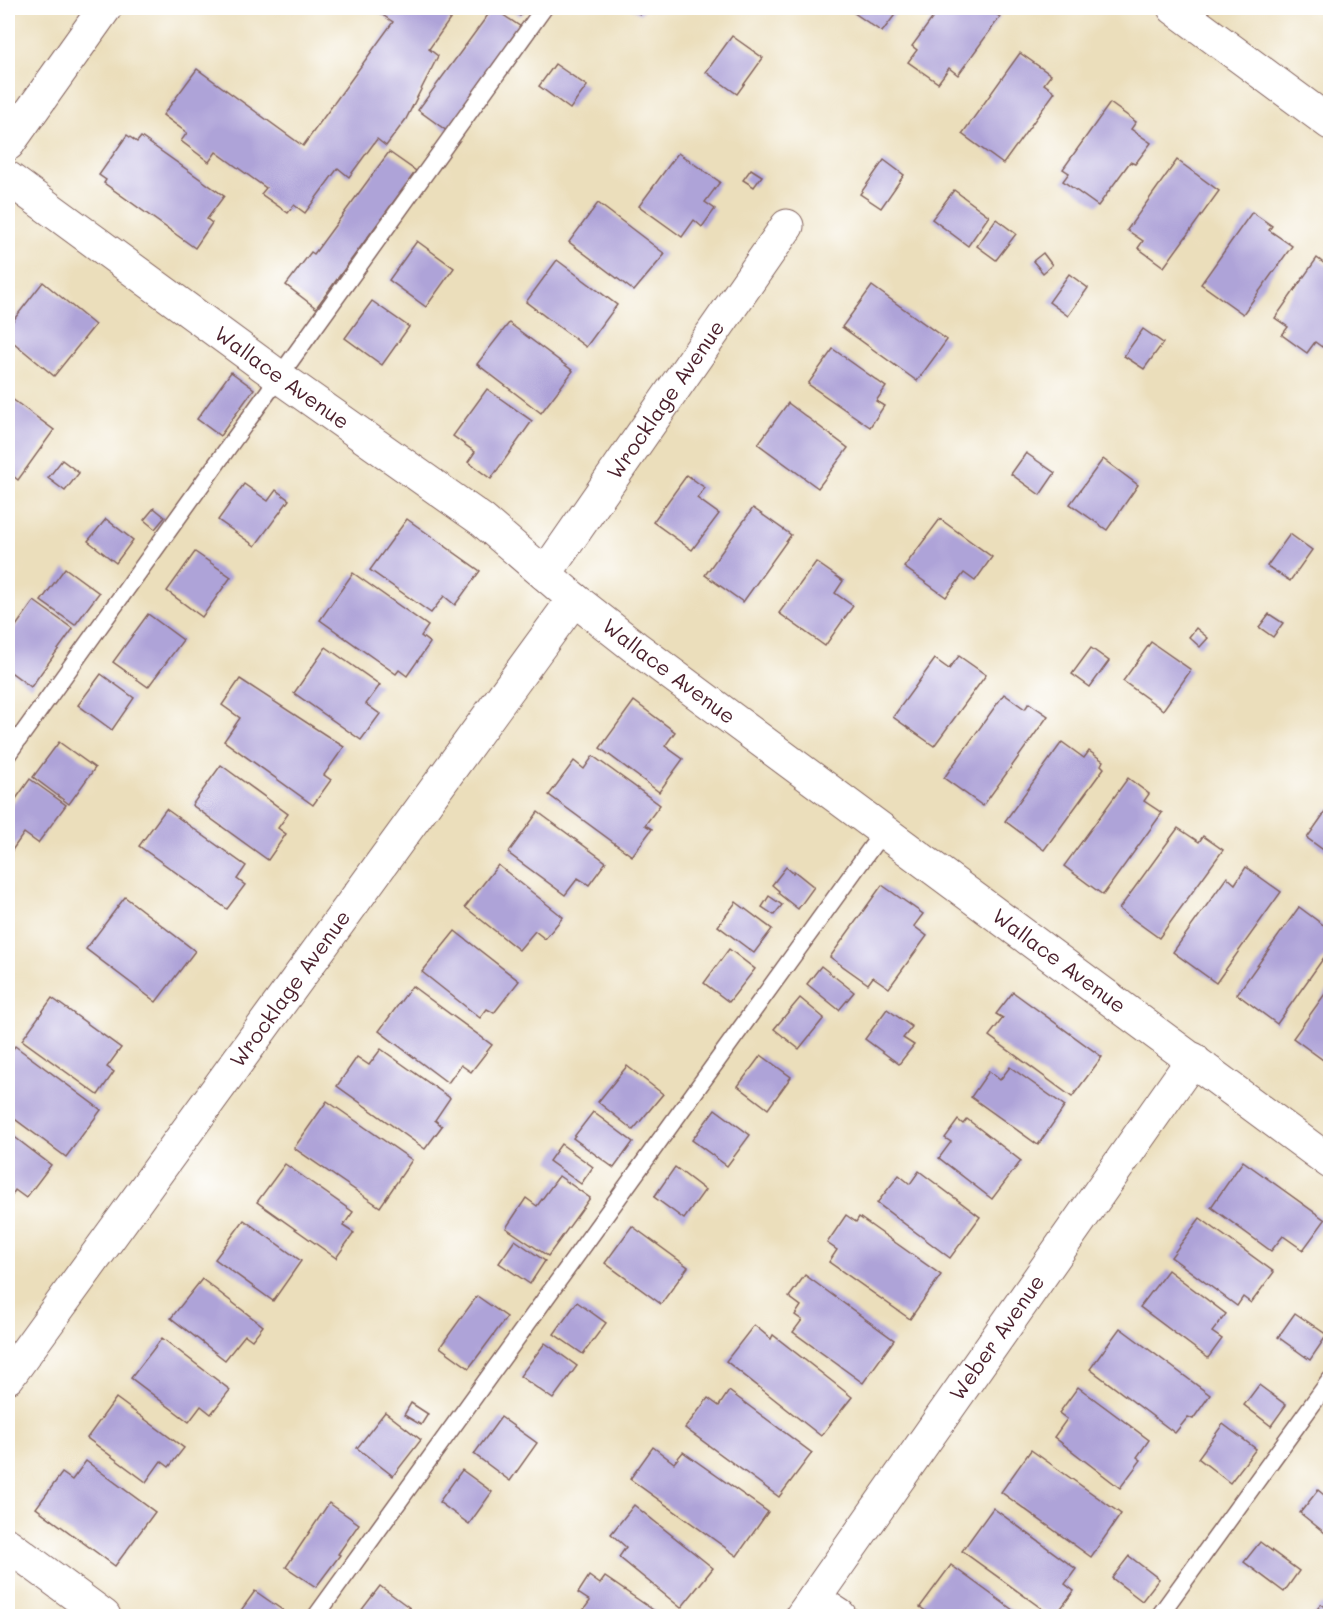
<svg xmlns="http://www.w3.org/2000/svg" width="1338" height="1624" font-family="Mali,sans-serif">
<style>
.building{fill:#aea3d8}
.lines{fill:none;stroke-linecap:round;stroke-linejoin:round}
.lane-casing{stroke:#82625d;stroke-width:19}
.street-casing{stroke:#82625d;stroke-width:35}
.lane{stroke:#fff;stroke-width:16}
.street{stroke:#fff;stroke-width:33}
.labels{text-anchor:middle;stroke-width:4.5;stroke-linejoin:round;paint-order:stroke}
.street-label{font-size:21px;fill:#4a1f2b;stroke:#fff}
</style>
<rect width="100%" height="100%" fill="#fff"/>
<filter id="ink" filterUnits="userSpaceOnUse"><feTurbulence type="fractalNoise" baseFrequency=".0167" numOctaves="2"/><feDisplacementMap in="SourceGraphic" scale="12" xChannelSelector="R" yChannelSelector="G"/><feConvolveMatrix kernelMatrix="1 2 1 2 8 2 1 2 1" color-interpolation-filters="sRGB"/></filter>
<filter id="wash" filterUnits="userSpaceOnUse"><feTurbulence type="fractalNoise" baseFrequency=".008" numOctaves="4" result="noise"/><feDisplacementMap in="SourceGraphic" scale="24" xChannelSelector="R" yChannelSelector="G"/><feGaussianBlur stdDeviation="1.35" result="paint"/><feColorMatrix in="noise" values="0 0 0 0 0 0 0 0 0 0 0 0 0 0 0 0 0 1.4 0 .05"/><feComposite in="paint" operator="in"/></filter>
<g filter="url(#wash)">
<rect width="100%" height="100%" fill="#ebdebb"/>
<g id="blocks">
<g class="building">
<path d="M372 8H458L429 49 438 56 406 119 386 146 377 139 349 177 338 168 305 213 294 205 288 213 261 194 266 188 216 152 209 162 181 141 187 133 163 115 197 69 303 146 393 22Z"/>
<path d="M493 8 521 27 447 131 418 110Z"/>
<path d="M509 8H527L520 16Z"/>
<path d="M631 8H645L640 14Z"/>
<path d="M847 8H900L882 32Z"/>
<path d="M940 8H987L1000 17 958 75 949 68 938 83 908 62 917 50 912 46Z"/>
<path d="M732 36 763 58 737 94 706 72Z"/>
<path d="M1020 53 1051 75 1044 84 1055 92 1003 164 962 134Z"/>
<path d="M555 64 587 86 570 109 539 86Z"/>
<path d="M1110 103 1136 122 1131 129 1151 143 1135 164 1130 162 1098 206 1063 181 1069 173 1063 169Z"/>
<path d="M127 135 137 142 141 137 224 196 207 219 212 223 195 248 104 183 106 180 99 175Z"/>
<path d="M389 152 416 171 316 308 286 285 311 252 314 254Z"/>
<path d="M678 153 720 182 705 202 715 209 702 227 694 220 682 237 639 206Z"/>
<path d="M884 160 904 175 881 208 860 194Z"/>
<path d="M1177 160 1219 191 1164 267 1138 248 1143 241 1127 230Z"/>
<path d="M751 169 762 176 754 187 743 180Z"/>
<path d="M954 190 989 216 968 246 932 219Z"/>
<path d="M598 203 665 254 634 291 569 242Z"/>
<path d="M1252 212 1272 226 1269 230 1292 246 1243 314 1201 284Z"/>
<path d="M996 219 1016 234 996 260 977 246Z"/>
<path d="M417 241 454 268 426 307 389 280Z"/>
<path d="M1043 253 1052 265 1043 273 1033 261Z"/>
<path d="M1317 258 1330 268V334L1322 347 1315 342 1307 353 1282 335 1288 327 1275 318Z"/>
<path d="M557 260 617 305 586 347 526 302Z"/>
<path d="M1069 274 1088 288 1068 316 1049 302Z"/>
<path d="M43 282 95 325 54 376 8 338V327Z"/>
<path d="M872 286 947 340 917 381 842 327Z"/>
<path d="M372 301 409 327 382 365 345 338Z"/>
<path d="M509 323 573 371 541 413 477 364Z"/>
<path d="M1143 329 1163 343 1144 369 1124 356Z"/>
<path d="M833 349 886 387 876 401 884 406 870 427 808 384Z"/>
<path d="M231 372 254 389 220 436 197 419Z"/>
<path d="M487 389 532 421 491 479 468 462 475 452 453 436Z"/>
<path d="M8 396 54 430 18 480 8 472Z"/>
<path d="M788 403 848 448 818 488 758 444Z"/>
<path d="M1026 453 1055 473 1040 495 1011 474Z"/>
<path d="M1103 459 1138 485 1107 530 1070 504Z"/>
<path d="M62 460 79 473 65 491 48 478Z"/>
<path d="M687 475 705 488 697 498 719 514 692 550 653 522Z"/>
<path d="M244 484 268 501 276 490 289 500 255 546 218 520Z"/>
<path d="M154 508 165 517 155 529 144 520Z"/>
<path d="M753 508 791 535 743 602 705 575Z"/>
<path d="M106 519 133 540 116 563 88 541Z"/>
<path d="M407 519 480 571 455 605 444 596 431 613 370 570Z"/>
<path d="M940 519 992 557 975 581 964 573 946 597 904 567Z"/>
<path d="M1290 534 1312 550 1290 581 1267 566Z"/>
<path d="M195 552 231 577 202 617 167 591Z"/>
<path d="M816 562 843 581 835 593 853 606 825 646 779 613Z"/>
<path d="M65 568 99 593 75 625 41 601Z"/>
<path d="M353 573 428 626 421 636 430 643 407 676 399 670 396 674 320 620Z"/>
<path d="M34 601 73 629 31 687 8 670V637Z"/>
<path d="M148 614 183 640 148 687 113 662Z"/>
<path d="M1269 614 1283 623 1273 637 1259 627Z"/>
<path d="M1196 628 1208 638 1200 647 1189 637Z"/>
<path d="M1151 642 1191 670 1163 710 1123 681Z"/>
<path d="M326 647 380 685 366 704 380 714 361 740 294 693Z"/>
<path d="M1091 648 1109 661 1090 687 1072 674Z"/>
<path d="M959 656 986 675 934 746 893 717 935 659 949 669Z"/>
<path d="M101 674 134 698 112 730 78 705Z"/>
<path d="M240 679 344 747 324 775 331 780 313 805 224 741 240 718 222 705Z"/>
<path d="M1004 694 1025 709 1029 703 1048 716 983 806 944 778Z"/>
<path d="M634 701 675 732 665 746 683 759 659 792 600 748Z"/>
<path d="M59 742 95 768 69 804 33 777Z"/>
<path d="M1062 742 1084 758 1089 751 1103 761 1101 765 1104 768 1044 850 1005 821Z"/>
<path d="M593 756 660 805 645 825 652 829 632 856 549 795 574 761 584 769Z"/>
<path d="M221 765 288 814 278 828 286 834 268 860 192 805Z"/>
<path d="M1128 778 1149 794 1144 801 1162 813 1103 895 1064 866Z"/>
<path d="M30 779 66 805 38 843 24 833 8 856V810Z"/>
<path d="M1328 808 1330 810V851L1329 854 1307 838Z"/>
<path d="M166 809 246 866 237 879 245 885 227 909 139 846Z"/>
<path d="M538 812 606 862 589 885 578 878 565 895 508 853Z"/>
<path d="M1178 828 1199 842 1203 836 1223 850 1159 938 1119 909Z"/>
<path d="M498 865 563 917 545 939 535 931 519 950 465 907Z"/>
<path d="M786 867 793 873 794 871 814 887 798 909 778 893 779 891 772 885Z"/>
<path d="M1246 867 1281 892 1216 983 1173 952 1227 877 1235 884Z"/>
<path d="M882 885 923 914 914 926 927 936 889 988 873 977 868 984 830 957Z"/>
<path d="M769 896 782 905 774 915 762 907Z"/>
<path d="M125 897 195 951 156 1002 86 949Z"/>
<path d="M736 902 772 929 754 953 718 926Z"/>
<path d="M1299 907 1330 930V949L1277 1024 1237 994Z"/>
<path d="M455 931 519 981 494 1013 487 1009 480 1018 422 972Z"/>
<path d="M729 949 755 969 729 1002 704 983Z"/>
<path d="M821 966 854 992 839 1010 807 984Z"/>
<path d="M412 986 492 1045 471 1072 461 1065 448 1083 379 1031Z"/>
<path d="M1330 987V1065L1293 1038Z"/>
<path d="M1013 992 1102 1057 1072 1097 989 1036 1003 1018 996 1014Z"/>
<path d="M52 998 121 1048 107 1067 114 1072 98 1095 22 1040Z"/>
<path d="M800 998 824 1018 799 1049 774 1029Z"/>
<path d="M887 1009 912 1027 903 1038 914 1045 899 1064 865 1039Z"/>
<path d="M15 1046 101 1110 66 1157 8 1114V1056Z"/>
<path d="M381 1049 450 1098 435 1120 442 1126 425 1149 337 1086 357 1057 369 1065Z"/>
<path d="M761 1055 791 1077 768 1109 738 1086Z"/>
<path d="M627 1066 663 1094 633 1130 598 1102Z"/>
<path d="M1010 1067 1065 1106 1038 1145 971 1097 989 1071 1000 1080Z"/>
<path d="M327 1101 412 1160 380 1207 294 1148Z"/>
<path d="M715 1109 750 1135 727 1166 692 1140Z"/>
<path d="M593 1112 633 1142 614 1168 573 1138Z"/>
<path d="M967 1119 1021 1161 992 1199 939 1158 951 1142 945 1138 958 1120 963 1124Z"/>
<path d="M8 1132 51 1165 26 1198 15 1190 12 1195 8 1191Z"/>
<path d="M561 1144 593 1167 581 1184 549 1161Z"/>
<path d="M1243 1161 1325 1220 1303 1250 1283 1236 1271 1251 1211 1207Z"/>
<path d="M285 1164 353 1212 343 1226 354 1233 336 1258 257 1202Z"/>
<path d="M675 1167 705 1190 684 1219 654 1197Z"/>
<path d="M919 1171 980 1217 950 1258 877 1203 899 1175 910 1184Z"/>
<path d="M559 1176 590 1198 548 1256 506 1228 526 1198 537 1206Z"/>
<path d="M846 1215 856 1222 859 1217 941 1275 910 1319 829 1262 837 1250 827 1243Z"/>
<path d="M1200 1218 1274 1272 1251 1303 1243 1297 1237 1306 1171 1257Z"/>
<path d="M244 1220 301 1261 273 1301 215 1259Z"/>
<path d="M632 1226 688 1267 661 1304 605 1263Z"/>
<path d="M515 1240 545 1261 530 1284 499 1263Z"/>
<path d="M1168 1270 1226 1314 1212 1332 1222 1339 1208 1358 1140 1307Z"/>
<path d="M805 1275 894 1340 863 1383 793 1332 802 1320 795 1315 801 1306 789 1297Z"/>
<path d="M202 1279 263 1326 252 1340 245 1335 225 1360 171 1318Z"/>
<path d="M477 1296 507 1317 469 1368 440 1347Z"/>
<path d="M577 1302 606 1323 583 1354 554 1334Z"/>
<path d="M1295 1313 1327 1335 1310 1360 1278 1337Z"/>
<path d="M754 1325 771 1339 773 1335 852 1397 821 1436 726 1361Z"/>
<path d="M1120 1328 1210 1395 1193 1419 1188 1417 1175 1433 1090 1369Z"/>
<path d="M162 1338 230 1390 211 1414 201 1406 189 1422 131 1378Z"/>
<path d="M545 1343 577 1366 553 1399 520 1376Z"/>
<path d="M1259 1385 1286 1405 1271 1426 1244 1405Z"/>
<path d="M1078 1387 1149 1440 1137 1457 1141 1460 1120 1488 1054 1437 1067 1419 1059 1413Z"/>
<path d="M729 1391 812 1453 779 1497 685 1428 708 1398 719 1406Z"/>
<path d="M116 1398 184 1448 169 1467 161 1461 146 1482 87 1438Z"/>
<path d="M411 1403 428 1414 421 1425 404 1415Z"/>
<path d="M385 1412 421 1440 393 1476 357 1448Z"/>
<path d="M501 1417 537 1443 510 1481 474 1454Z"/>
<path d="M1223 1424 1256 1449 1230 1483 1198 1458Z"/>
<path d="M653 1447 674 1463 683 1452 768 1512 737 1556 630 1479Z"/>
<path d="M1031 1450 1121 1514 1091 1557 1001 1492Z"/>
<path d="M86 1461 155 1512 115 1566 36 1508 62 1473 72 1480Z"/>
<path d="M462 1470 492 1492 469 1524 439 1502Z"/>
<path d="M1318 1490 1330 1500V1537L1300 1513Z"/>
<path d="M329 1503 359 1524 338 1554 340 1555 316 1587 286 1567Z"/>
<path d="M634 1505 713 1568 681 1608 619 1557 626 1547 611 1534Z"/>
<path d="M993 1508 1076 1569 1065 1584 1074 1591 1055 1616H1052L962 1551Z"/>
<path d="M1260 1542 1299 1571 1284 1592 1244 1562Z"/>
<path d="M1129 1556 1159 1579 1142 1601 1112 1578Z"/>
<path d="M951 1565 1021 1616H933L920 1607Z"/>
<path d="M589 1576 600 1584 605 1577 662 1616H579L590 1601 578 1593Z"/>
<path d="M380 1586 410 1608 403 1616H357Z"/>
<path d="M255 1591 291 1616H237Z"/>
<path d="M1321 1604 1330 1610V1616H1312Z"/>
</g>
</g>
</g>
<g filter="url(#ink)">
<use href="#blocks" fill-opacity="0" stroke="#82625d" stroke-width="1.5"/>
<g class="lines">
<defs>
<g id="lane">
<path d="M8 754 544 8"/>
<path d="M316 1616 884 830"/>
<path d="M1159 1616 1330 1380"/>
</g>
<g id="street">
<path d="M1174 8 1330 123"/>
<path d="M8 144 105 8"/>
<path id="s1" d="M8 178 278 376 482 520 574 599 635 647 1330 1162"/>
<path id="s2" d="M545 574 787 226"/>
<path id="s3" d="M8 1377 574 599"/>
<path d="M8 1545 104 1616"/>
<path d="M814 1599 840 1616"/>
<path id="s4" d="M802 1616 1193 1059"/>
</g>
</defs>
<use href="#lane" class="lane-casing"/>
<use href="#street" class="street-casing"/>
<use href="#lane" class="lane"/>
<use href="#street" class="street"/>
</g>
</g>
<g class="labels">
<g class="street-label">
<text dy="7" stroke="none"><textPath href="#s1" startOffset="339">Wallace Avenue</textPath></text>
<text dy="7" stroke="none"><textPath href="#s2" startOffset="212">Wrocklage Avenue</textPath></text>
<text dy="7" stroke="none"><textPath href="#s1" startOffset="825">Wallace Avenue</textPath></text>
<text dy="7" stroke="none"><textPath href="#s1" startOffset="1311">Wallace Avenue</textPath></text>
<text dy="7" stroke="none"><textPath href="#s3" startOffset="480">Wrocklage Avenue</textPath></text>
<text dy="7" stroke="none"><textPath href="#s4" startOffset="340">Weber Avenue</textPath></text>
</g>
</g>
<rect width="1338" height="1624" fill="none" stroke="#fff" stroke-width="30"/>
</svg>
